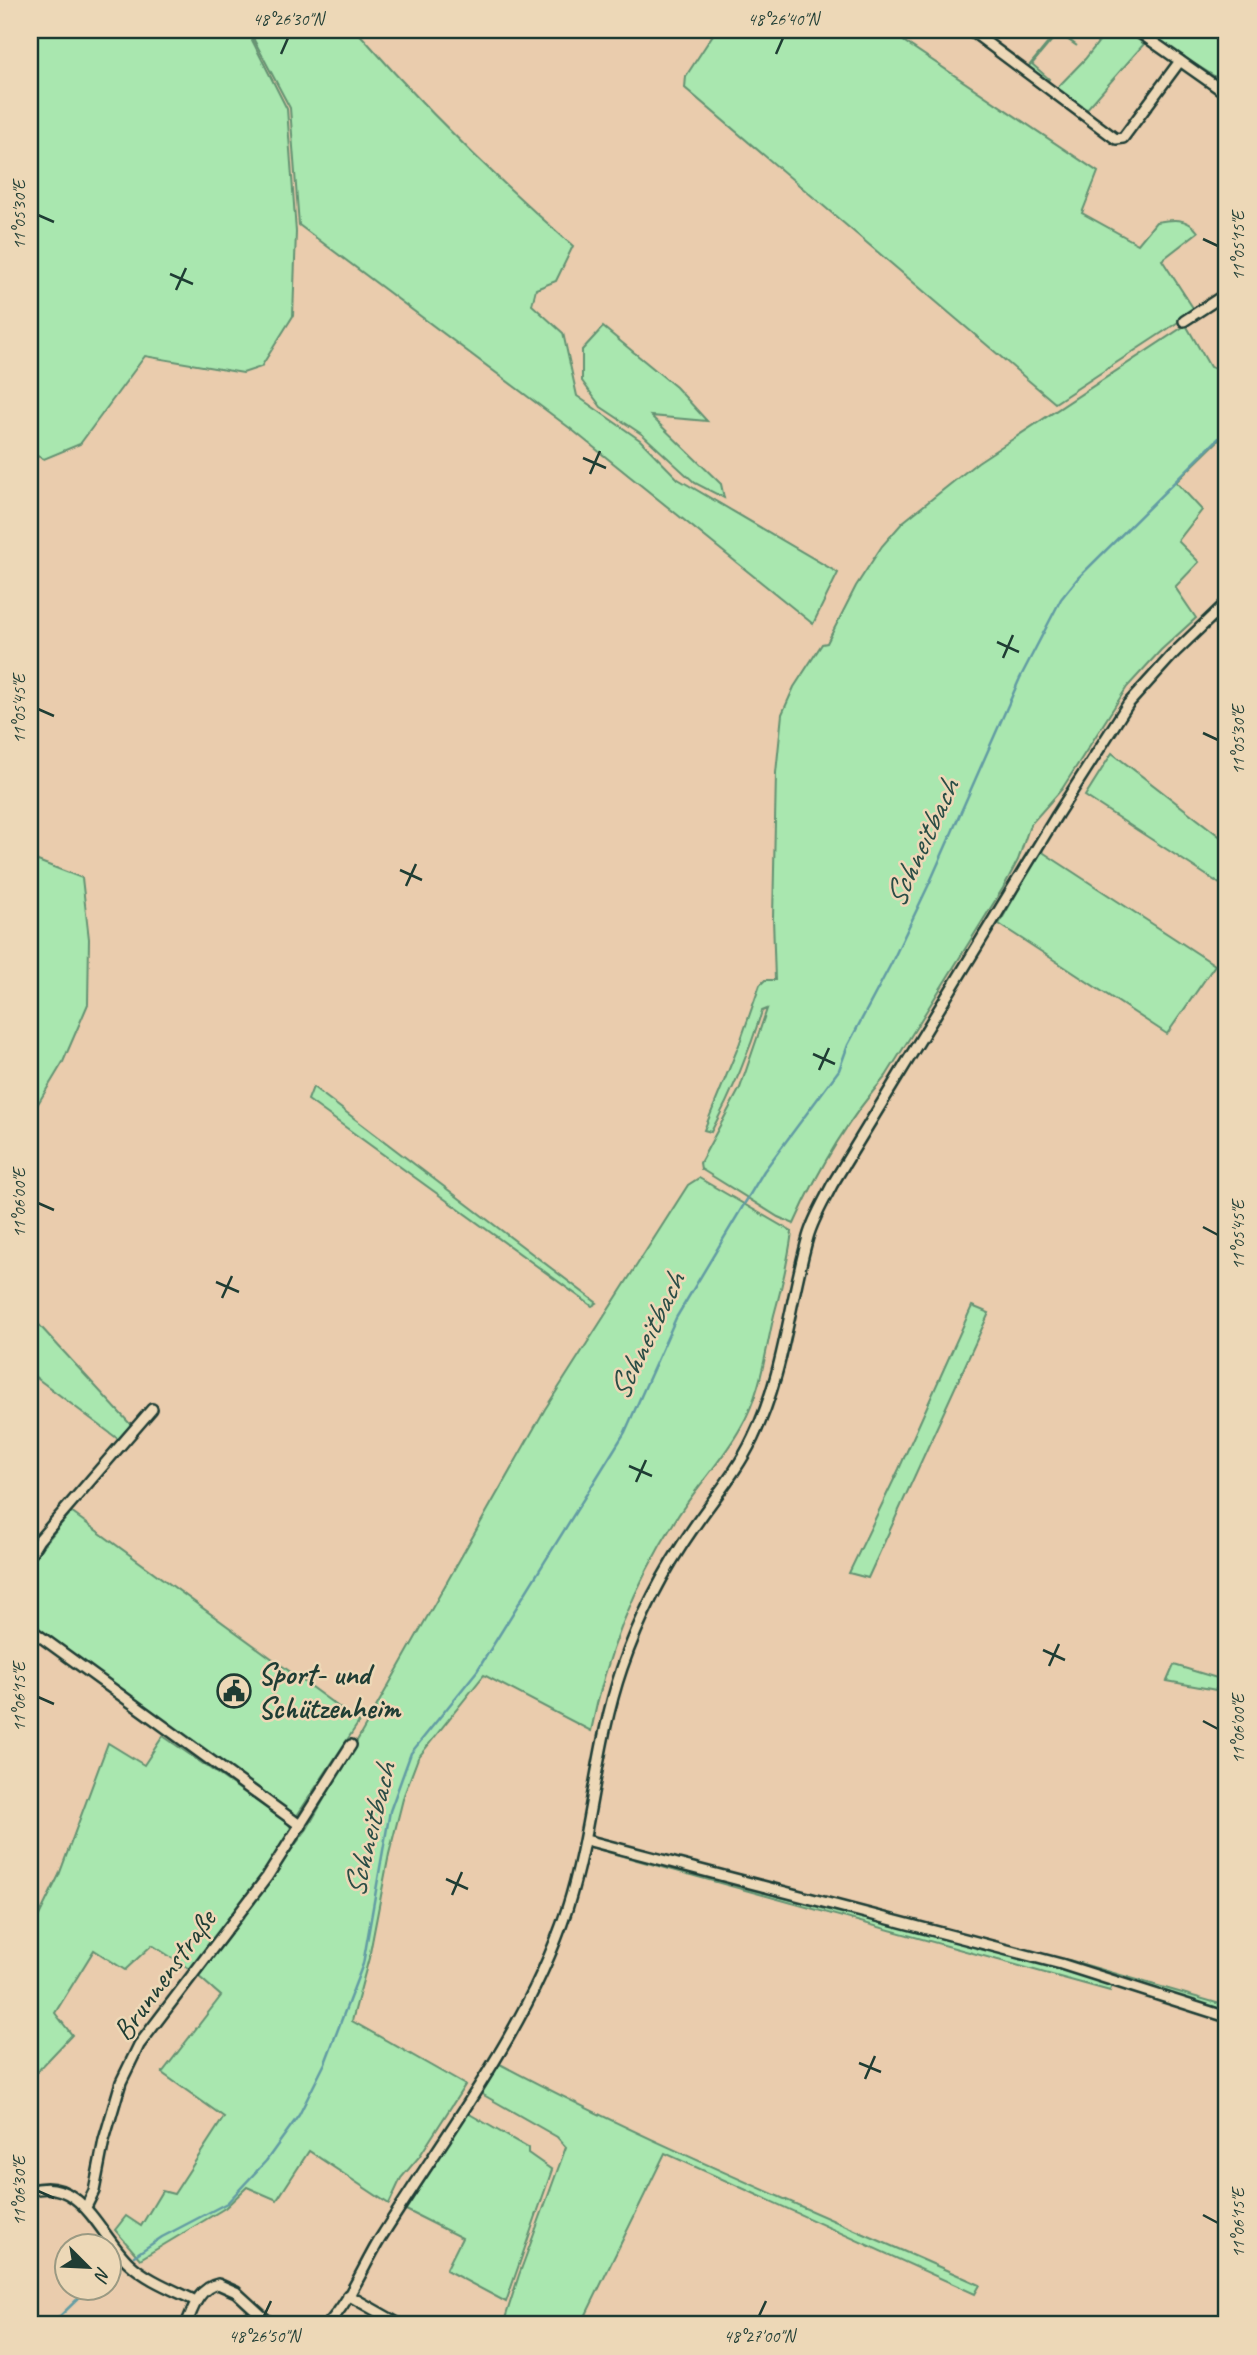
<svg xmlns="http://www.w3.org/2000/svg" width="1257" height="2355" font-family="Caveat,sans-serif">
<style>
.green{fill:#a9e7af;stroke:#649272;stroke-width:2}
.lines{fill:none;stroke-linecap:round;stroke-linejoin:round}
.stream{stroke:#629ca3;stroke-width:2.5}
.street-casing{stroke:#1f3d34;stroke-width:14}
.street{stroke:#edd8b7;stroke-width:9}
.ticks{fill:none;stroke:#1f3d34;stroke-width:2.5}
.labels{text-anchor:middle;stroke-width:5;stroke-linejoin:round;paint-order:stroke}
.poi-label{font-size:30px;font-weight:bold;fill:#1f3d34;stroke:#edd8b7;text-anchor:start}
.street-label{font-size:30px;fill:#1f3d34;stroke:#edd8b7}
.water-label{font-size:32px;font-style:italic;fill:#2a4d46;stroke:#edd8b7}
.neatline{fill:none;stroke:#1f3d34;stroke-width:2.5}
.ticks-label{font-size:18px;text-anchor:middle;fill:#1f3d34}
</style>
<rect width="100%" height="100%" fill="#eaccad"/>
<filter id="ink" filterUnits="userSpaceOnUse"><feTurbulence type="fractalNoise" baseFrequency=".0143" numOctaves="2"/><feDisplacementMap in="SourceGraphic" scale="14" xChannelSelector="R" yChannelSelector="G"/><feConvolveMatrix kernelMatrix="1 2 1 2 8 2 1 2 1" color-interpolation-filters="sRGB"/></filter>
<g filter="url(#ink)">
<g class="green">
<path d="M30 30H252V40L287 109 296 232 293 316 261 367 243 373 145 356 80 444 44 459 30 453Z"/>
<path d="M255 30H356C424 108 495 178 573 246L556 281 536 289 532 305 563 333 577 396 640 440 678 479 838 573 813 624 571 429 299 225 290 108 254 40Z"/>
<path d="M716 30H887L1098 172 1082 213 1138 244 1156 222C1173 219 1187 217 1198 232L1162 260 1195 311 1055 403 685 88 686 76Z"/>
<path d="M1108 30H1124L1144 44 1086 110 1057 88 1085 59Z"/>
<path d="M1144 30H1227V84L1156 40Z"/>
<path d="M1058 31 1077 46 1058 33 1032 64 1049 79 1048 81 1028 67Z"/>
<path d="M1186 325 1210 367 1227 372V432L1176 482 1202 510 1178 541 1199 562 1175 587 1196 618 1161 650 1127 687 1062 789 1030 825 1018 860 1003 888 886 1076C847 1120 818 1170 794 1224L778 1217 701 1169 700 1163 740 1088 767 1009 762 1011C749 1053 732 1093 711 1132L704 1130 739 1045 760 985 765 980H775L773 918 776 773 782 714 794 687 822 644 827 643 856 586 882 546 903 522 978 462Z"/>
<path d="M603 327 676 387 707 421 651 416 721 484 724 498 695 483 643 435 601 407 582 381V350Z"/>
<path d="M1112 753 1227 842 1226 888 1085 796Z"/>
<path d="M1041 851 1215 965 1167 1034 999 924Z"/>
<path d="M30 858 82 878 89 939 88 1004 63 1062 30 1117Z"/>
<path d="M313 1087 597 1303 592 1306 308 1100Z"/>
<path d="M699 1178 792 1232C788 1262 782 1286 774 1315 765 1353 761 1393 741 1427 723 1460 696 1487 676 1519 635 1584 606 1655 591 1731L484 1675 418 1758 404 1795 389 1854 369 1958 352 2021 465 2085 419 2157 401 2178 389 2204 309 2151 277 2200 247 2187 225 2208 140 2259 115 2230 126 2216 141 2226 162 2191 174 2194 224 2117 162 2073 221 1996 197 1975 307 1829 545 1409 688 1185Z"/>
<path d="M972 1306 989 1313 868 1578 849 1573 899 1469Z"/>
<path d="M30 1315 131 1425 118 1439 30 1373Z"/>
<path d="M71 1512 359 1722 296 1817 30 1623V1562Z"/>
<path d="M1174 1665 1227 1681V1692L1167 1681Z"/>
<path d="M163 1736 288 1823 291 1828V1835L265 1874 191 1970 152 1945 125 1970 94 1950 55 2013 72 2035 36 2073 30 2066V1934L59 1875 108 1743 144 1765Z"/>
<path d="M597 1849 837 1912 1026 1957 1112 1984 1110 1991Z"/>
<path d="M1069 1960 1227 2006V2014L1069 1963Z"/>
<path d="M498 2063C654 2146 819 2213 980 2285L975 2294 665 2153 581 2325H503L519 2275 566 2147 557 2137 480 2093Z"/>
<path d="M466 2112 528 2148V2153L552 2170 506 2302 446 2270 462 2238 404 2209Z"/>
</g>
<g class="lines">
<g class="stream">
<path d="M134 2256 162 2237 227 2203 266 2161 299 2115 325 2063 363 1964 390 1811 411 1753 477 1671 625 1432 676 1318 764 1171 839 1070 848 1045 891 964 930 882 1020 678 1061 599 1078 578 1227 430"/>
<path d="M108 2266 112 2263"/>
<path d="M55 2325 57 2319 89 2288"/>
</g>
<defs>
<g id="street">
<path d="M970 30 1116 139 1123 138 1180 61"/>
<path d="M1136 30 1227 94"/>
<path d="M1184 321 1227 293"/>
<path d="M30 1555 39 1540 152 1409"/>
<path d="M30 1629 301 1826"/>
<path d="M586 1840 1061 1964 1227 2017"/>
<path d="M30 2191C80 2174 100 2236 129 2263 147 2280 174 2290 196 2301"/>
<path d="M86 2207 94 2191 104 2140 121 2082 139 2045 267 1877 351 1745"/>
<path d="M348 2295 401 2325"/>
<path d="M186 2325C193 2309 198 2288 218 2284L236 2292 272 2325"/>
<path d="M327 2325C350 2301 363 2267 380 2239 446 2132 527 2031 567 1909 592 1831 595 1746 622 1668 639 1619 664 1570 694 1527 714 1498 738 1470 753 1438 784 1374 789 1304 808 1237 813 1219 824 1201 832 1185L1057 815 1128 704 1174 653 1227 602"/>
</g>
</defs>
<use href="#street" class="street-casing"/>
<use href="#street" class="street"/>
</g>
</g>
<path class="ticks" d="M281 54 288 38M776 54 783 38M38 215 54 222M1203 239 1218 246M170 274 193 284M176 290 186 268M583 458 606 468M590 474 600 451M997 642 1019 652M1003 658 1013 635M38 709 54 716M1203 733 1218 740M400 870 422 880M406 886 416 864M813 1054 835 1064M819 1070 829 1048M38 1203 54 1210M1203 1227 1218 1235M216 1282 239 1292M222 1298 232 1276M629 1466 652 1476M636 1482 646 1460M1043 1650 1065 1660M1049 1666 1059 1644M38 1697 54 1704M1203 1721 1218 1729M446 1879 468 1889M452 1895 462 1872M859 2063 881 2072M865 2079 875 2056M38 2191 54 2198M1203 2215 1218 2223M264 2316 271 2301M759 2316 766 2301"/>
<defs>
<symbol id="civic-ring" viewBox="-11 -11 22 22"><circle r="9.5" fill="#edd8b7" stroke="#1f3d34" stroke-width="1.5"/><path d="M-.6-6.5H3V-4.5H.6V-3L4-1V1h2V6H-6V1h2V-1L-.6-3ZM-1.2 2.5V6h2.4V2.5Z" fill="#1f3d34"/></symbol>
</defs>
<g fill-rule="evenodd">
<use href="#civic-ring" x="215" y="1672" width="38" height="38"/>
</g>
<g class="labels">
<g class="poi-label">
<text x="258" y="1684">Sport- und<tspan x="258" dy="34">Schützenheim</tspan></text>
</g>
<g class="street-label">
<text transform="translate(164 1975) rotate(-54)" y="10">Brunnenstraße</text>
</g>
<g class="water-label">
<text transform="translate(921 843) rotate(-65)" y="11">Schneitbach</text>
<text transform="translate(646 1336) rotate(-64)" y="11">Schneitbach</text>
<text transform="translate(369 1830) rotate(-76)" y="11">Schneitbach</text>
</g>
</g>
<rect width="1257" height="2355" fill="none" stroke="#edd8b7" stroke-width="77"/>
<g transform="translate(88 2267) rotate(114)"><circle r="33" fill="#edd8b7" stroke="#9b9a83" stroke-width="2"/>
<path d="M0-5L12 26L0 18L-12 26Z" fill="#1f3d34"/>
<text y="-10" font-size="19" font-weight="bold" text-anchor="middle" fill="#1f3d34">N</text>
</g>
<rect x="38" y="38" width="1180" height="2278" class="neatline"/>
<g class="ticks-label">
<text x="288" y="25">48°26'30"N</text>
<text x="783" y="25">48°26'40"N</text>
<text transform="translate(19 215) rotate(-90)" y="6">11°05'30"E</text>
<text transform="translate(1238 246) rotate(-90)" y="6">11°05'15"E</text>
<text transform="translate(19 709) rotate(-90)" y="6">11°05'45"E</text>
<text transform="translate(1238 740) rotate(-90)" y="6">11°05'30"E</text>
<text transform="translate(19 1203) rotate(-90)" y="6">11°06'00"E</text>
<text transform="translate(1238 1235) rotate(-90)" y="6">11°05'45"E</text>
<text transform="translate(19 1697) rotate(-90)" y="6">11°06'15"E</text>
<text transform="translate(1238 1729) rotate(-90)" y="6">11°06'00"E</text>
<text transform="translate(19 2191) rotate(-90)" y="6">11°06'30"E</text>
<text transform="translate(1238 2223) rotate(-90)" y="6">11°06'15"E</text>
<text x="264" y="2342">48°26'50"N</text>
<text x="759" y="2342">48°27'00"N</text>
</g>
</svg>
